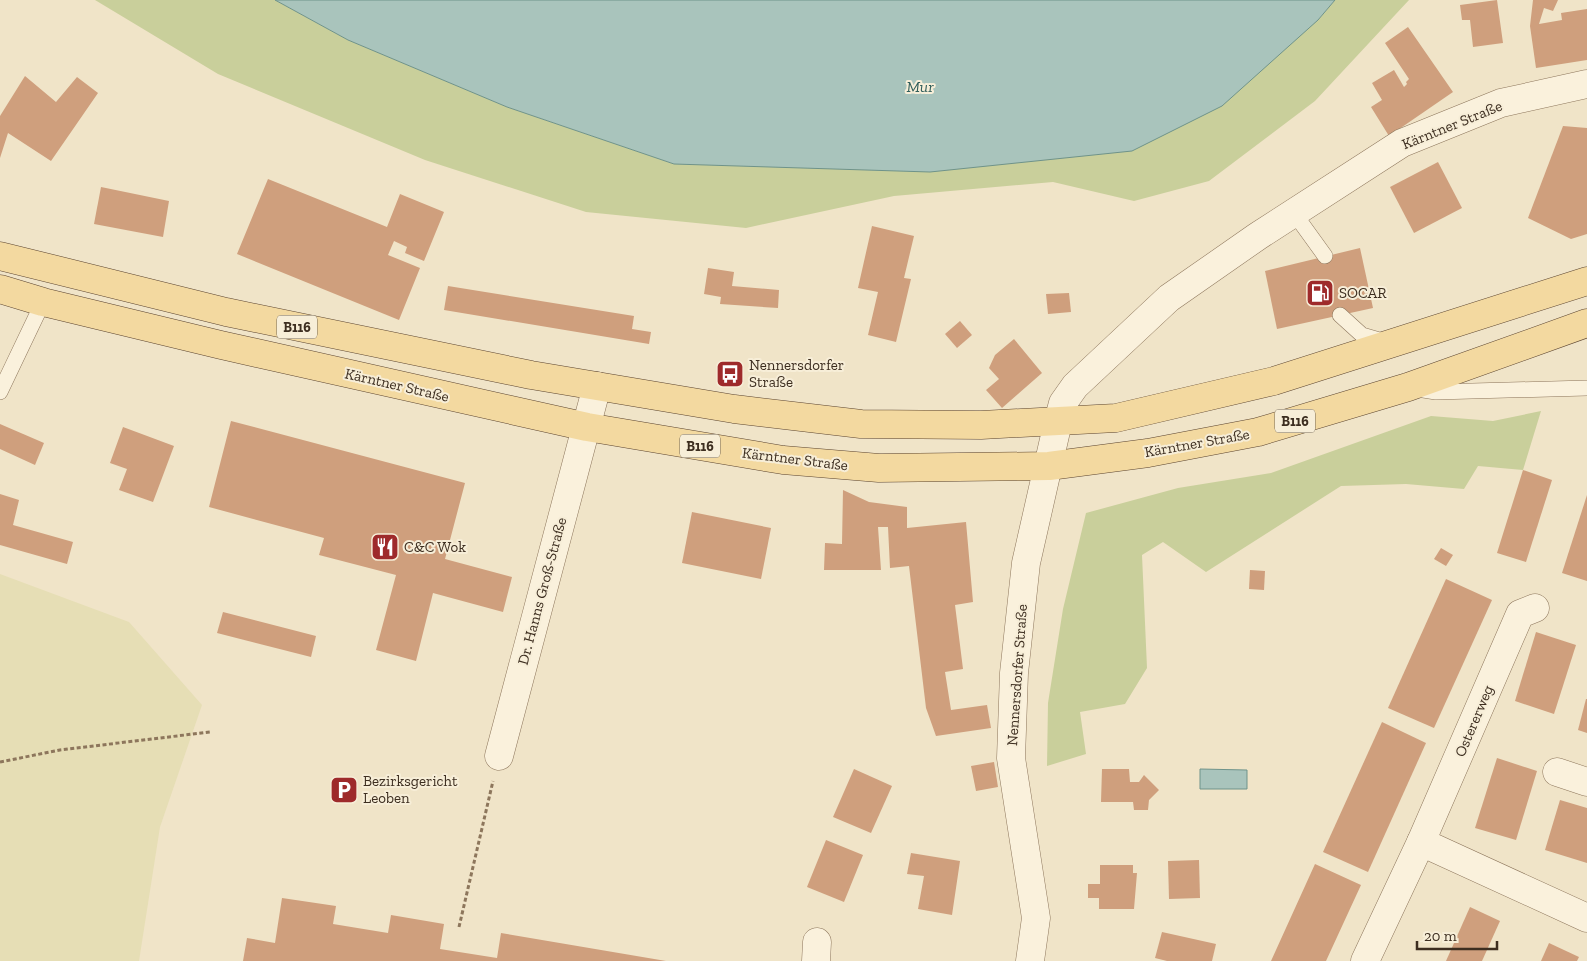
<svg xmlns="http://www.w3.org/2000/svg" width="1587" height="961" font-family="'Zilla Slab',serif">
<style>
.farmland{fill:#e6deb5}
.green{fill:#c9cf9b}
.water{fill:#a9c4bc;stroke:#6f938a}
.building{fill:#cf9f7d}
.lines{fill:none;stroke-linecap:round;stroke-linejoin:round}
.lane-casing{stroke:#8d765c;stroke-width:16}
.street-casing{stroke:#8d765c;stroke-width:29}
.primary-casing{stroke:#5b4430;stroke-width:29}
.path{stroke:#8d765c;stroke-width:3;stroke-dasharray:4 2.5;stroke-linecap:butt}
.lane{stroke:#faf1dc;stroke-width:15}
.street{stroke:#faf1dc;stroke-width:28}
.primary{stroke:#f3d9a0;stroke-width:28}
.labels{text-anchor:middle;stroke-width:4;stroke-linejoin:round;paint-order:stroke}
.shield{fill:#f7eed8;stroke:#756857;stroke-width:1}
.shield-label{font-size:14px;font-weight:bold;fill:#3d2e20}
.street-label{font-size:15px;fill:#3d2e20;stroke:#f7eed8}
.poi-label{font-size:15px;fill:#3d2e20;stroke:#f7eed8;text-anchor:start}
.water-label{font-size:16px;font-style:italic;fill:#2f5d5a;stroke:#f7eed8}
</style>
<rect width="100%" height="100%" fill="#f0e4c8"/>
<path class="farmland" d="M0 574 129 622 202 705 160 827 139 961H0Z"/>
<g class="green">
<path d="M95 0H275L348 40 507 107 674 164 1318 20 1335 0H1409L1315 101 1209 181 1134 201 1053 182 894 196 746 228 586 212 425 160 218 74Z"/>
<path d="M1541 411 1523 470 1478 466 1464 489 1406 484 1341 486 1206 572 1163 542 1142 555 1147 668 1125 704 1080 712 1086 754 1047 766 1048 703 1063 609 1086 513 1178 488 1271 473 1431 416 1493 421Z"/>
</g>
<g class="water">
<path d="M275 0H1335L1318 20 1222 106 1132 151 930 172 674 164 507 107 348 40Z"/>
<path d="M1200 769 1247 770V789H1200Z"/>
</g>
<g class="building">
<path d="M1497 0 1503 43 1473 47 1470 20H1462L1460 5Z"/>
<path d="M1533 0H1558L1553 11 1544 8 1539 24 1562 20 1561 13 1587 9V60L1536 68 1530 26Z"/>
<path d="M1408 27 1453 92 1389 136 1371 107 1382 100 1372 83 1394 70 1404 87 1407 84 1406 82 1409 79 1385 43Z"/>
<path d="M25 76 56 102 77 77 98 93 51 161 8 133 0 158V116Z"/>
<path d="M1563 126 1587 128V234L1571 239 1528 218Z"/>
<path d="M1438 162 1462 208 1414 233 1390 187Z"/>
<path d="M268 179 387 227 400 194 444 212 424 261 405 253 407 247 394 241 388 255 420 268 399 320 237 254Z"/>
<path d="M101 187 169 201 163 237 94 224Z"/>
<path d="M872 226 914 236 904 278 911 279 896 342 868 335 878 292 858 288Z"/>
<path d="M1360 248 1373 308 1277 329 1265 271Z"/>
<path d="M708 268 734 272 732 286 779 290 778 308 720 304 721 297 704 294Z"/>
<path d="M448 286 634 316 632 329 651 332 649 344 444 310Z"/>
<path d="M1069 293 1071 312 1048 314 1046 294Z"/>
<path d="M960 321 972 335 957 348 945 334Z"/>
<path d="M1014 339 1042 373 1002 408 986 390 999 379 989 368 995 355Z"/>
<path d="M231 421 465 483 445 559 512 577 503 612 433 593 416 661 376 650 396 575 319 555 324 538 209 507Z"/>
<path d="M0 424 44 443 35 465 0 449Z"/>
<path d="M123 427 174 446 153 502 119 490 127 469 110 463Z"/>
<path d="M1523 470 1552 480 1526 562 1497 553Z"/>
<path d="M843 490 869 502 907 507V528L966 522 973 602 955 605 963 669 945 672 951 710 987 705 991 728 936 736 926 708 909 566 890 568 888 527H878L881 570H824L825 543 842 544Z"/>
<path d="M0 494 19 500 13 525 73 542 67 564 0 545Z"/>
<path d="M1587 495V581L1562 573Z"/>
<path d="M692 512 771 528 761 579 682 563Z"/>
<path d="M1441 548 1453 555 1446 566 1434 559Z"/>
<path d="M1250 570 1265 571 1264 590 1249 589Z"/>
<path d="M1446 579 1492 600 1434 728 1388 708Z"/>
<path d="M223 612 316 636 311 657 217 633Z"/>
<path d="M1536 632 1576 645 1554 714 1515 701Z"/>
<path d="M1586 699H1587V733L1578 730Z"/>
<path d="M1382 722 1426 743 1368 872 1323 852Z"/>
<path d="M1497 758 1537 771 1516 840 1475 828Z"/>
<path d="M994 762 998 787 976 791 971 766Z"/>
<path d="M854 769 892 786 871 833 833 817Z"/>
<path d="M1102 769H1129L1130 782H1139L1144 775 1159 790 1149 800 1148 810H1134L1133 802H1101Z"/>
<path d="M1560 800 1587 808V863L1545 850Z"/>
<path d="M826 840 863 855 844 902 807 887Z"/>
<path d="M911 853 960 861 952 915 918 909 924 876 907 874Z"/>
<path d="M1199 860 1200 898 1169 899 1168 861Z"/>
<path d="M1315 864 1361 885 1349 911 1326 961H1271Z"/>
<path d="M1100 865H1133V873H1137L1134 909H1099V898H1088V884H1100Z"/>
<path d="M282 898 336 906 333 924 388 933 391 915 444 924 440 949 497 958 501 933 666 961H243L247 938 275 943Z"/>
<path d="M1470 907 1500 921 1482 961H1446Z"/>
<path d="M1162 932 1216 944 1212 961H1167L1155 958Z"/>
<path d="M1549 943 1579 957 1577 961H1541Z"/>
</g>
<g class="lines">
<defs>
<g id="lane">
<path d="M1294 213 1325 256"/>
<path d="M1340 315 1362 335 1386 342"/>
<path d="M1417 389 1436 392 1587 388"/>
<path d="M0 392 43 302"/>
</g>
<g id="street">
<path d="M499 756 597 386"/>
<path d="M1557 772 1587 782"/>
<path d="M1421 842 1587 918"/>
<path d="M816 961 817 942"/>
<path d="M1030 961 1036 918 1011 758 1014 673 1026 563 1058 422 1063 403 1075 386 1169 298 1258 236 1402 143 1501 103 1587 84"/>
<path d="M1365 961 1421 842 1520 614 1535 608"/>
</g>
<g id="primary">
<path d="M0 256 226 312 531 375 734 409 861 424 981 425 1116 418 1274 381 1587 281"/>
<path d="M0 289 43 302 221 345 587 427 783 460 879 468 1049 466 1148 453 1258 432 1408 387 1587 323"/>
</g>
</defs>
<use href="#lane" class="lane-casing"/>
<use href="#street" class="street-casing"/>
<use href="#primary" class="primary-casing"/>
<g class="path">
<path d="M0 762 60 750 210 732"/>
<path d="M459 927 493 781"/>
</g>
<use href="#lane" class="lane"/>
<use href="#street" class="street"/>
<use href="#primary" class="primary"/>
</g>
<defs>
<symbol id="fuel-square" viewBox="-11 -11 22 22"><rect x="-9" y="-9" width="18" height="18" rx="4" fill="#9e2a2b" stroke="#f7eed8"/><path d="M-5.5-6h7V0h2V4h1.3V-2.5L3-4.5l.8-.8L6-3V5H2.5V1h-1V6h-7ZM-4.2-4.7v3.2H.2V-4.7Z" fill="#fff"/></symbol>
<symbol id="bus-square" viewBox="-11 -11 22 22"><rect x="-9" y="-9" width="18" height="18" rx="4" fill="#9e2a2b" stroke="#f7eed8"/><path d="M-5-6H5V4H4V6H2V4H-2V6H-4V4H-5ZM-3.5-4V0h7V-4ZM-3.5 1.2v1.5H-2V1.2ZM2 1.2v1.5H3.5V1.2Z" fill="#fff"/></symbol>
<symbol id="restaurant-square" viewBox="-11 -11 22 22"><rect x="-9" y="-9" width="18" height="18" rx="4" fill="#9e2a2b" stroke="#f7eed8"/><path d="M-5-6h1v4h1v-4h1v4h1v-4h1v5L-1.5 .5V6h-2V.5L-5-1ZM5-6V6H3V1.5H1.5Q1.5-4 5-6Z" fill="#fff"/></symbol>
<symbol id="parking-square" viewBox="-11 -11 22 22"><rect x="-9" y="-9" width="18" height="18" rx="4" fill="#9e2a2b" stroke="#f7eed8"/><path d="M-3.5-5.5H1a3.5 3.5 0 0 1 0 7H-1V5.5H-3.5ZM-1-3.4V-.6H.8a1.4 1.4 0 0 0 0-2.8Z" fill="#fff"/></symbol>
</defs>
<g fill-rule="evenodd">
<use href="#fuel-square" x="1304" y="277" width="32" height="32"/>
<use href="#bus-square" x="714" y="358" width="32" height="32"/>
<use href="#restaurant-square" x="369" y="531" width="32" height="32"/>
<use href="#parking-square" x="328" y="774" width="32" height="32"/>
</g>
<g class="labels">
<g class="shield">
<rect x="277" y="315.5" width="40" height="23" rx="4"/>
<rect x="1275" y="409.5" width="40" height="23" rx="4"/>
<rect x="680" y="434.5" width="40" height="23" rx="4"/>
</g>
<g class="shield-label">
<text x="297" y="332">B116</text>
<text x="1295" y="426">B116</text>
<text x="700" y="451">B116</text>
</g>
<g class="street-label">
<text transform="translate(1452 125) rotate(-22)" y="5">Kärntner Straße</text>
<text transform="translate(397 385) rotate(13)" y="5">Kärntner Straße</text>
<text transform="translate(1197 443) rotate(-10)" y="5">Kärntner Straße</text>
<text transform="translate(795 459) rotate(7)" y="5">Kärntner Straße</text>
<text transform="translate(542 591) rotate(-75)" y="5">Dr. Hanns Groß-Straße</text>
<text transform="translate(1017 675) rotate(-86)" y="5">Nennersdorfer Straße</text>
<text transform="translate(1474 721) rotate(-67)" y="5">Ostererweg</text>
</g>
<g class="poi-label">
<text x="1339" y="298">SOCAR</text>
<text x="749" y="370">Nennersdorfer<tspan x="749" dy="17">Straße</tspan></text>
<text x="404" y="552">C&amp;C Wok</text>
<text x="363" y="786">Bezirksgericht<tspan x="363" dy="17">Leoben</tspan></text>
</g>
<g class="water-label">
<text x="920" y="92">Mur</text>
</g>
</g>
<path d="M1417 941v8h80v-8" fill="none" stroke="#3d2e20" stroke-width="2.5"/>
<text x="1424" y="941" font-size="15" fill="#3d2e20" stroke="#f7eed8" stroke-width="4" paint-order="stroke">20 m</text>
</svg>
